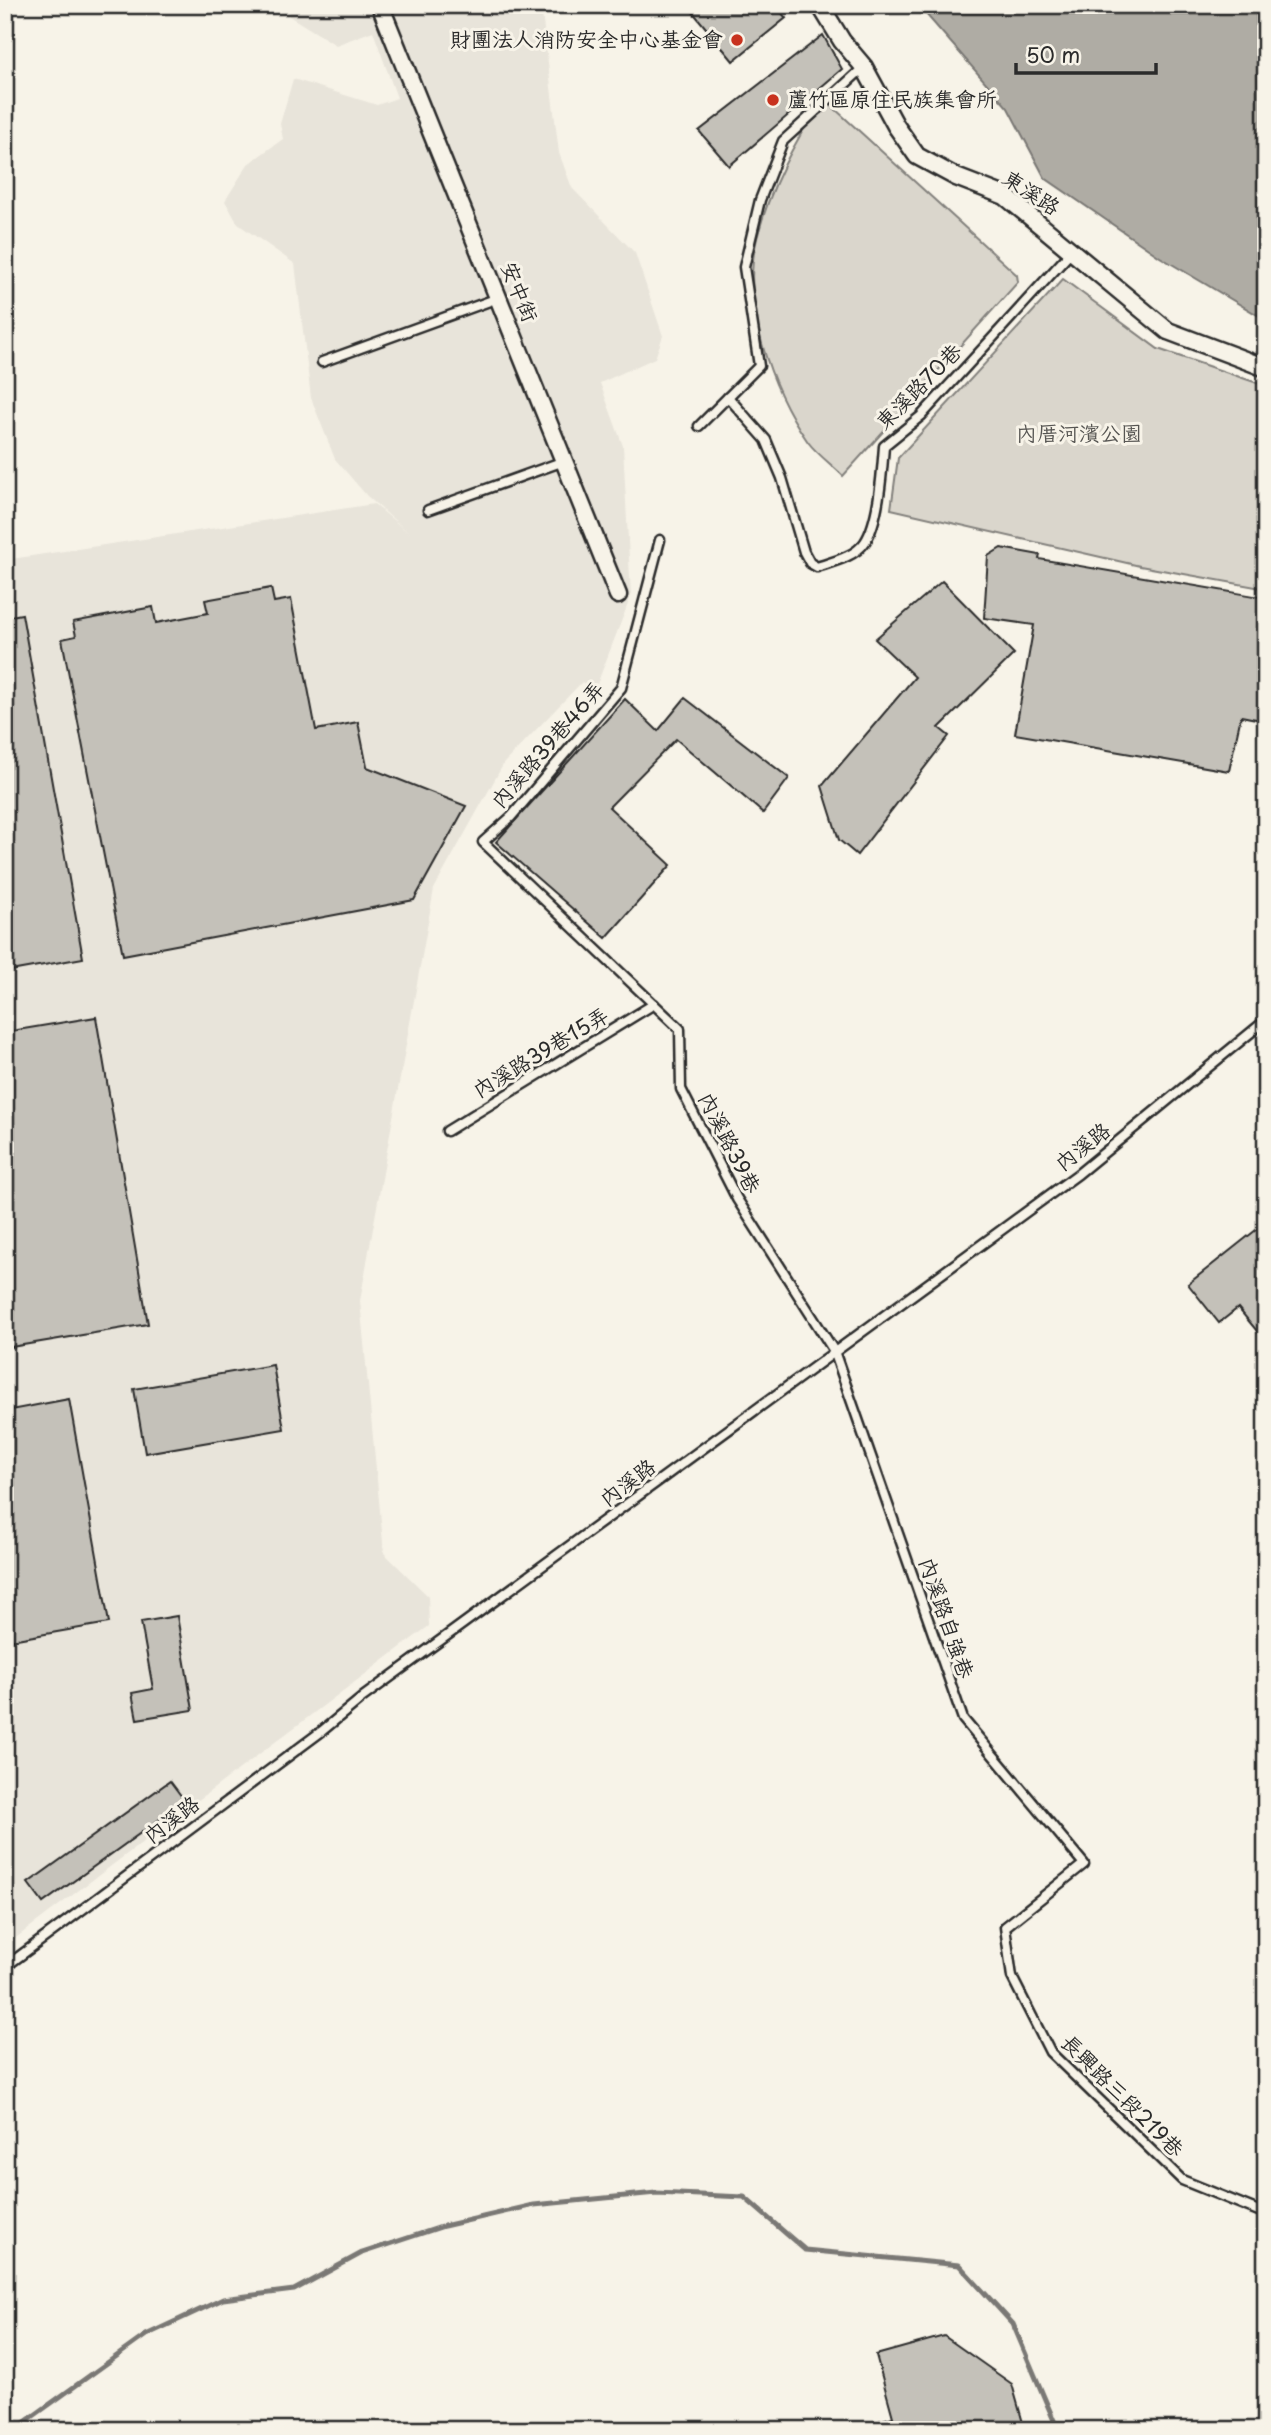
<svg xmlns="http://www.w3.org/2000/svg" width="1271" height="2435" font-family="'Playpen Sans','LXGW WenKai TC',sans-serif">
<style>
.built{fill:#e8e4da}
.green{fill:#dad6cc;stroke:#82807c;stroke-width:2}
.water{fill:#afaca4;stroke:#7a7874;stroke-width:2}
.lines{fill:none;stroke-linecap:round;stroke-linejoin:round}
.stream{stroke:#7a7874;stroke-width:5}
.building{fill:#c4c1b9;stroke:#2b2b2b;stroke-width:2}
.lane-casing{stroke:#2b2b2b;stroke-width:13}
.street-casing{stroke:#2b2b2b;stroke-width:21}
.lane{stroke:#f7f3e8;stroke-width:8}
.street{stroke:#f7f3e8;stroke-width:16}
.poi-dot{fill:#c8321e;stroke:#f7f3e8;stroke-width:2.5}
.labels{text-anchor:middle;stroke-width:6;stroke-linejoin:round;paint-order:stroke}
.poi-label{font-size:21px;fill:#2b2b2b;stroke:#f7f3e8;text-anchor:end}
.street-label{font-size:21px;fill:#2b2b2b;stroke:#f7f3e8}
.park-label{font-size:21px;fill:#575653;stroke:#f7f3e8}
</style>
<rect width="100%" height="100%" fill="#f7f3e8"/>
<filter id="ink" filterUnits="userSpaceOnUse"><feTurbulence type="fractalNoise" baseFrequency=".0143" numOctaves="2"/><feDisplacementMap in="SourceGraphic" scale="14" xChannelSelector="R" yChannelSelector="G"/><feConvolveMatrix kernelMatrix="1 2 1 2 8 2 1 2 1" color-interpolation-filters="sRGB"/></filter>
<g filter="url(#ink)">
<path class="built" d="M291 5H541L559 153 572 188 635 253 663 336 655 358 600 383 623 446 631 596 594 692 582 682 504 763 434 889 360 1301 384 1553 428 1596 429 1626 5 1946V560L374 504 410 534 367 496 335 459 311 398 295 264 238 224 225 201 248 164 283 139 280 124 293 79 377 105 397 98 373 31 336 45 289 16Z"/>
<g class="green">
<path d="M823 98 1017 275 1018 282 843 476C832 465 817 454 808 442 771 389 740 303 757 238 770 187 794 143 823 98Z"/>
<path d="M1063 279 1158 349 1266 386V585L1261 588 1140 566 891 509 898 458Z"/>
</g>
<path class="water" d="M918 5H1266V320L1160 257 1045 178 1008 108Z"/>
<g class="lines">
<path class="stream" d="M14 2430 146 2335 223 2299 294 2290 362 2253 444 2226 534 2205 656 2193 744 2197 805 2250 959 2265 1013 2324 1058 2430"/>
</g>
<g class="building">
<path d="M687 5H775L786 18 733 61Z"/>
<path d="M823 35 842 69 729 166 699 131Z"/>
<path d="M1001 548 1040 555 1039 559 1266 598V721L1241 716 1229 771 1015 734 1034 625 984 618 988 556Z"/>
<path d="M942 581 1014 654 939 728 949 736 857 855 839 840 822 786 915 677 875 639Z"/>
<path d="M271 588 274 602 291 599 316 730 358 722 367 767 466 806 414 900 123 955 62 639 76 636 73 622 153 607 156 623 208 613 205 600Z"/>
<path d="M22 614 83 958 5 972V617Z"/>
<path d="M685 698 789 778 763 813 676 739 609 807 671 865 606 938 496 842 625 699 658 731Z"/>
<path d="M96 1017 148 1324 5 1348V1032Z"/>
<path d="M1266 1222V1342L1238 1308 1219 1323 1188 1284Z"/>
<path d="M273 1365 284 1429 145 1453 134 1389Z"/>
<path d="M69 1399 109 1623 5 1641V1411Z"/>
<path d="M177 1616 193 1710 137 1719 132 1693 153 1689 141 1622Z"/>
<path d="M170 1781 185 1801 43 1903 28 1883Z"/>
<path d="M944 2336 1012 2384 1025 2430H865L864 2425 893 2417 876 2355Z"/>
</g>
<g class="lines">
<defs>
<g id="lane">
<path d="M322 362 498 298"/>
<path d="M728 397 766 440 782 478 804 552 810 563 817 567C832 562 855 557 865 542 879 521 882 472 884 446L921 416 1073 250"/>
<path d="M699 426 759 366 744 267 760 200 783 141 864 67"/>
<path d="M428 510 564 461"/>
<path d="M660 540 621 688 511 817 483 842 680 1029 681 1089 737 1199 834 1351 963 1719 1084 1864 1005 1927 1012 1977 1050 2052 1182 2180 1266 2214"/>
<path d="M447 1131 654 1004"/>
<path d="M5 1967 322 1731 363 1697 1078 1174 1266 1020"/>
</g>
<g id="street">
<path d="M380 5 618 595"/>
<path d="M820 5 842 41 864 67 896 126 917 156 956 177 1005 196 1168 331 1266 368"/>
</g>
</defs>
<use href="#lane" class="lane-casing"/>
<use href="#street" class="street-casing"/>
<use href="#lane" class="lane"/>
<use href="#street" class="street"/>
</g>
</g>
<g class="poi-dot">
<circle cx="737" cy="40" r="7"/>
<circle cx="773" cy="100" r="7"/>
</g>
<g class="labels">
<g class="poi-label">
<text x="723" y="47">財團法人消防安全中心基金會</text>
<text x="787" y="107" text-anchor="start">蘆竹區原住民族集會所</text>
</g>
<g class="street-label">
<text transform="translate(1031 193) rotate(33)" y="7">東溪路</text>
<text transform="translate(519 292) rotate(68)" y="7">安中街</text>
<text transform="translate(919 387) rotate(-45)" y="7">東溪路70巷</text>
<text transform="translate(548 745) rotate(-49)" y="7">內溪路39巷46弄</text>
<text transform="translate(541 1053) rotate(-31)" y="7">內溪路39巷15弄</text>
<text transform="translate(729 1143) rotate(63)" y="7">內溪路39巷</text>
<text transform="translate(1083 1147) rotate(-38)" y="7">內溪路</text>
<text transform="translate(628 1483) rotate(-37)" y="7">內溪路</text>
<text transform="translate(946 1618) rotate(71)" y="7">內溪路自強巷</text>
<text transform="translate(172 1820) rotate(-37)" y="7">內溪路</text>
<text transform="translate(1122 2096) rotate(45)" y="7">長興路三段219巷</text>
</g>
<g class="park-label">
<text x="1079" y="441">內厝河濱公園</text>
</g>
</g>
<rect width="1271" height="2435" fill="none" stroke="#f7f3e8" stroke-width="28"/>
<rect x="14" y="14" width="1243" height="2407" fill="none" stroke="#2b2b2b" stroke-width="2.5" filter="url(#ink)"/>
<path d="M1016 63v10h140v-10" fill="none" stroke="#2b2b2b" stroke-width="3.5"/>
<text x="1026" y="63" font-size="21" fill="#2b2b2b" stroke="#f7f3e8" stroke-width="5" paint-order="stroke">50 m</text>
</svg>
